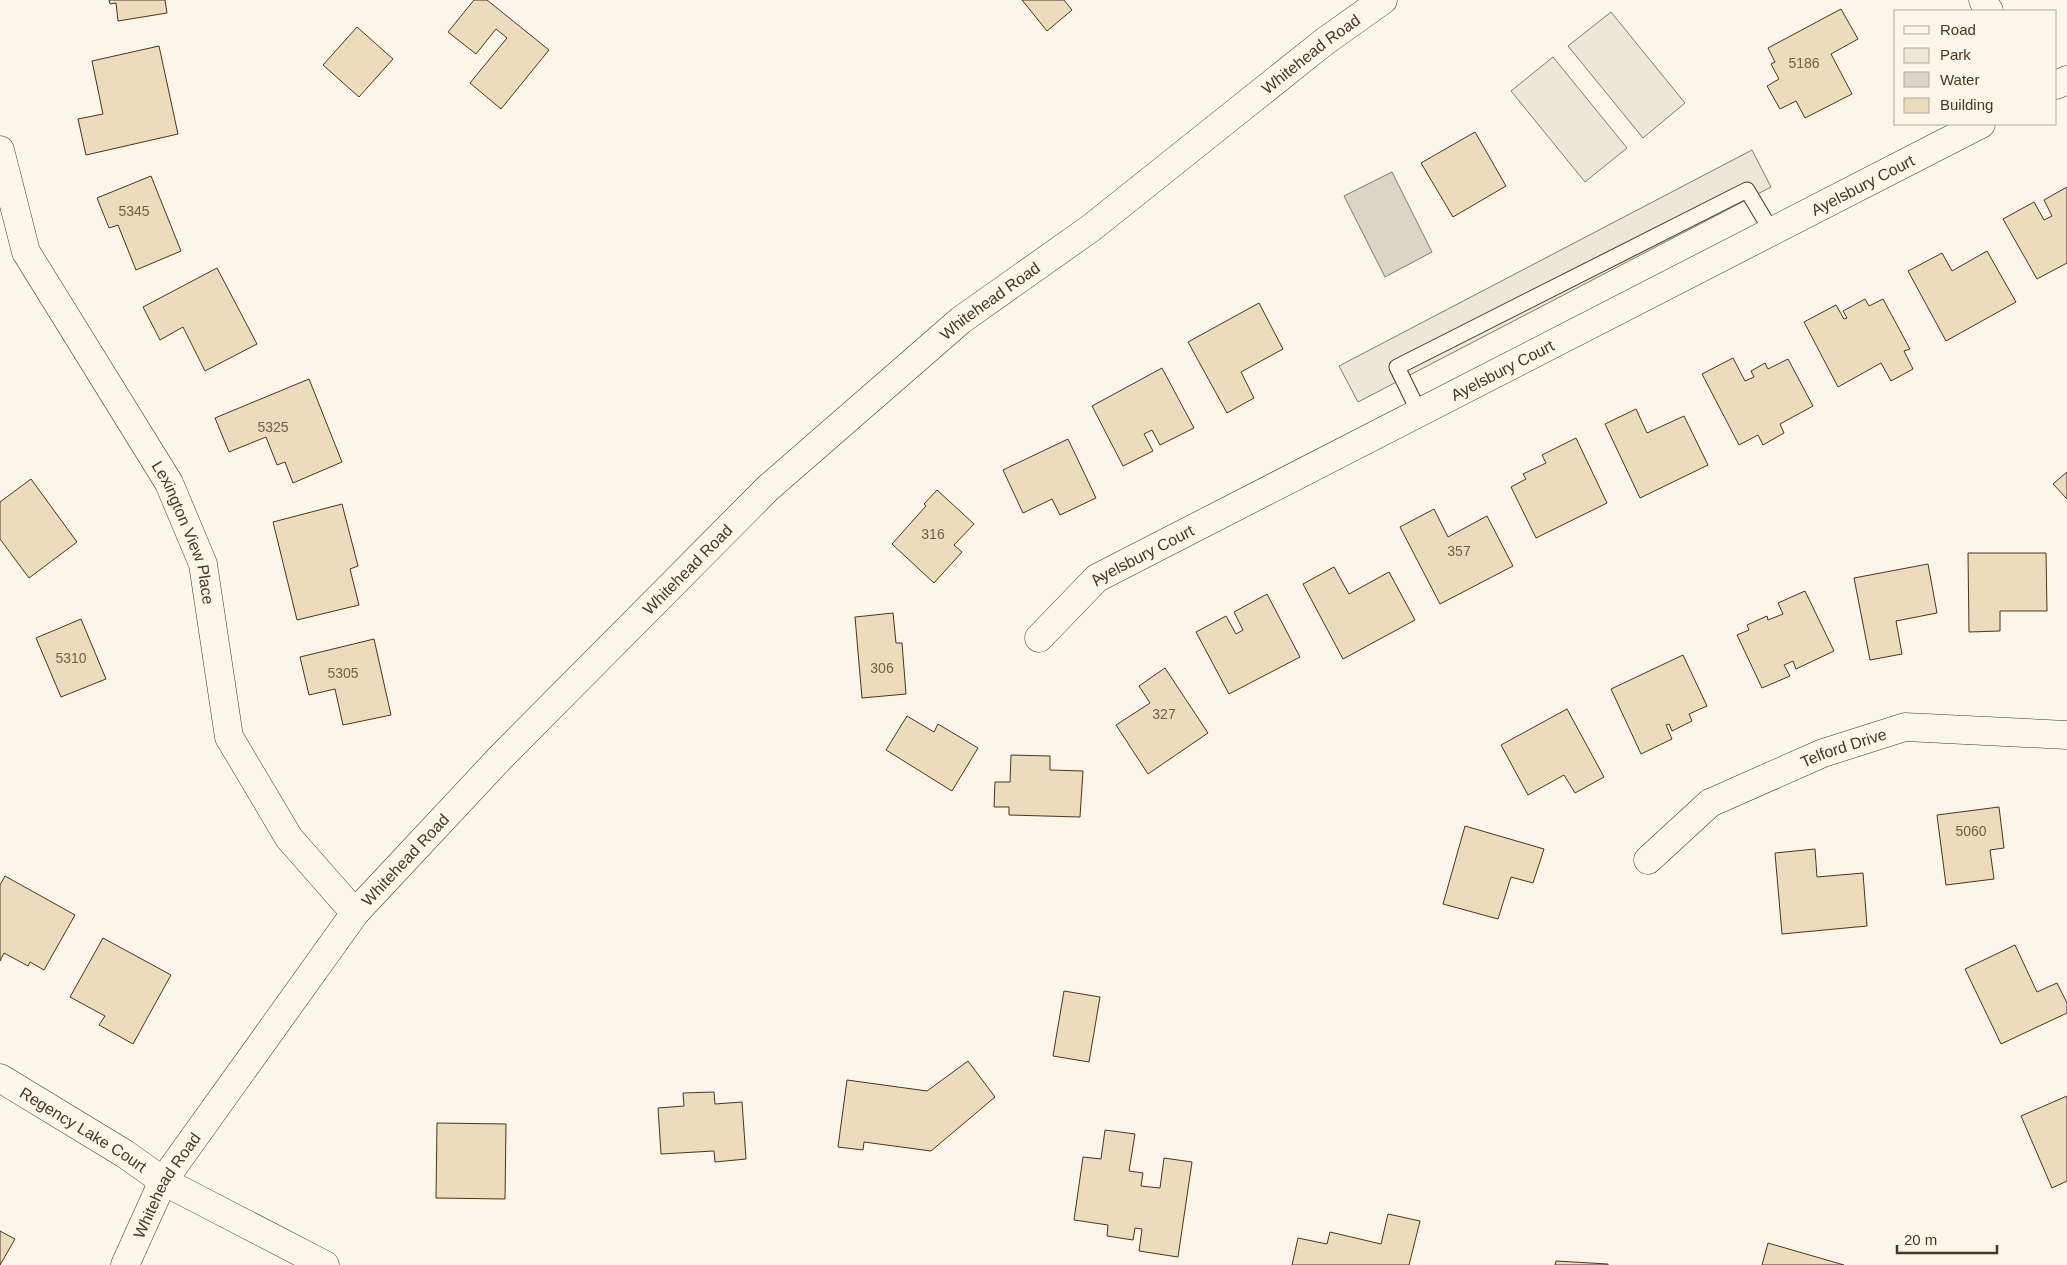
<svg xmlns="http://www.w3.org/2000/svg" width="2067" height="1265" font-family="Arial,sans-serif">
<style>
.green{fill:#ede6d9;stroke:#887966}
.parking{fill:#ede7d9;stroke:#887966}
.water{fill:#dcd4c6;stroke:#887966}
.building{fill:#ecdcbc;stroke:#4a3520}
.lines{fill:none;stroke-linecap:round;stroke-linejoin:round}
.service-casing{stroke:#4a3520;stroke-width:17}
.minor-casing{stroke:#4a3520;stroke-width:29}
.tertiary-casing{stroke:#4a3520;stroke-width:29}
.service{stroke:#fbf6e9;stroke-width:15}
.minor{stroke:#fbf6e9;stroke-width:28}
.tertiary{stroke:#fbf6e9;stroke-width:28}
.labels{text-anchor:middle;stroke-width:4;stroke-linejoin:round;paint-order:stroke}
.number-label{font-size:14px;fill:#725f47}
.street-label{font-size:16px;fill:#4a3520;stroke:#fbf6e9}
</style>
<rect width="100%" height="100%" fill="#fbf6e9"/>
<g class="green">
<path d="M1611 12 1685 103 1643 138 1568 46Z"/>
<path d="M1553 57 1627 148 1585 182 1511 91Z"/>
</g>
<path class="parking" d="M1752 150 1771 187 1358 402 1339 366Z"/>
<path class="water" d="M1392 172 1432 252 1385 277 1344 196Z"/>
<g class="building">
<path d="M109 0H165L167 13 118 21 116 3 110 4Z"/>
<path d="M474 0H487L549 50 501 109 470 83 507 38 496 29 476 54 448 32Z"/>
<path d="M1022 0H1064L1072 10 1047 31Z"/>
<path d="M1841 9 1858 39 1831 54 1852 94 1805 118 1796 101 1780 109 1767 86 1779 79 1771 64 1775 62 1768 48Z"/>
<path d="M357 27 393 59 359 97 323 65Z"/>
<path d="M159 46 178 134 86 155 78 119 103 114 92 61Z"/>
<path d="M1475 132 1506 186 1453 217 1421 163Z"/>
<path d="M151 176 181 251 136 270 118 225 109 228 97 198Z"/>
<path d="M2067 187V263L2037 279 2003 219 2034 202 2044 220 2052 216 2044 200Z"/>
<path d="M1987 251 2016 302 1946 341 1908 271 1942 253 1952 271Z"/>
<path d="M217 268 257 344 205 371 183 327 160 340 143 307Z"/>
<path d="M1865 299 1869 306 1883 299 1910 349 1904 351 1913 369 1891 381 1881 363 1838 387 1804 322 1836 305 1844 319 1847 318 1843 311Z"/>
<path d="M1259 303 1283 349 1241 372 1254 398 1227 413 1188 342Z"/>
<path d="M1733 358 1745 381 1754 377 1751 371 1765 363 1768 369 1788 359 1813 406 1780 424 1784 433 1763 445 1758 435 1739 445 1702 374Z"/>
<path d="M1162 368 1194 428 1160 445 1152 430 1144 434 1153 451 1123 466 1092 406Z"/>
<path d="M309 379 342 462 293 483 285 462 277 465 266 437 229 452 215 418Z"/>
<path d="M1636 409 1647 433 1684 416 1708 465 1640 498 1605 424Z"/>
<path d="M1576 438 1607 503 1536 538 1511 487 1526 479 1523 474 1546 463 1542 455Z"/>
<path d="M1068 439 1096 498 1060 515 1052 499 1023 513 1003 470Z"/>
<path d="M2067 472V499L2053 484Z"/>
<path d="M31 479 77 542 29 578 0 539V502Z"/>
<path d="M937 490 974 524 954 545 962 552 934 583 892 544 926 506 924 504Z"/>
<path d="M342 504 358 566 350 569 359 605 297 620 273 522Z"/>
<path d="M1434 509 1448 537 1487 516 1513 566 1440 604 1400 527Z"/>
<path d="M1968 553H2046L2047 611H2000V631L1969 632Z"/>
<path d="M1928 564 1937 613 1896 621 1902 654 1870 660 1854 578Z"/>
<path d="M1334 567 1349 594 1389 572 1415 620 1343 659 1303 584Z"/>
<path d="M1805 591 1834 651 1796 669 1793 661 1784 665 1790 676 1762 688 1737 635 1749 630 1747 625 1767 616 1768 620 1783 614 1778 603Z"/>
<path d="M1267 594 1300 657 1229 694 1196 632 1226 616 1236 634 1243 630 1234 612Z"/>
<path d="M893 613 896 643H902L906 694 862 698 855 617Z"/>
<path d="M81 619 106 679 61 697 36 638Z"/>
<path d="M374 639 391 715 343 725 335 689 309 695 300 657Z"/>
<path d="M1683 655 1707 706 1689 714 1692 721 1672 731 1669 724 1666 725 1672 739 1641 754 1611 689Z"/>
<path d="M1165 668 1208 733 1148 774 1116 725 1150 703 1139 686Z"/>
<path d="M1567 709 1604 777 1575 793 1564 775 1528 795 1501 745Z"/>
<path d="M907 716 934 732 938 724 978 748 952 791 886 750Z"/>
<path d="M1011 755 1050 756V770L1083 771 1080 817 1009 815V807H994L995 782H1010Z"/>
<path d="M1999 807 2004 848 1990 850 1994 879 1946 885 1937 815Z"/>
<path d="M1465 826 1544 849 1533 883 1511 877 1498 919 1443 904Z"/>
<path d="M1815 849 1817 877 1863 873 1867 926 1782 934 1775 853Z"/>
<path d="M5 876 75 915 44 970 30 962 28 966 4 953 0 961V885Z"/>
<path d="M103 938 171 975 133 1044 99 1025 105 1016 70 997Z"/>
<path d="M2015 945 2037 992 2057 983 2067 1003V1013L2001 1044 1965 969Z"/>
<path d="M1064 991 1100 997 1089 1062 1053 1056Z"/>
<path d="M968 1061 995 1097 931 1151 864 1142 863 1150 838 1147 847 1080 927 1091Z"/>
<path d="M714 1092 715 1104 742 1102 746 1159 715 1162 714 1151 661 1154 658 1108 684 1106 683 1093Z"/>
<path d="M2067 1096V1181L2052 1188 2021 1116Z"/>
<path d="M437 1123 506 1124 505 1199 436 1198Z"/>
<path d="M1105 1130 1135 1134 1129 1171 1143 1173 1141 1186 1160 1188 1164 1158 1192 1162 1178 1257 1139 1251 1142 1229 1135 1228 1133 1240 1107 1236 1108 1225 1074 1220 1083 1157 1101 1159Z"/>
<path d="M1388 1214 1420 1221 1409 1265H1292L1298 1238 1327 1244 1330 1232 1381 1244Z"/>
<path d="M0 1231 15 1239 0 1265Z"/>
<path d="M1768 1243 1844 1265H1762Z"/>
<path d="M1556 1261 1608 1264V1265H1555Z"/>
</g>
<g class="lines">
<defs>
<path id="service" d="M1419 412 1397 367 1747 190 1772 232"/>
<g id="minor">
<path d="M1983 0 1989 11"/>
<path d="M2056 85 2067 80"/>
<path id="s1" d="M0 150 26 252 169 483 203 564 229 737 289 838 355 913"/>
<path id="s2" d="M1039 638 1097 578 1981 124"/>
<path id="s3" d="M1648 860 1710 803 1823 753 1905 727 2067 735"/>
<path id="s4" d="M0 1078 125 1154 163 1181 325 1265"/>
</g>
<g id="tertiary">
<path id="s5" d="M125 1265 163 1181 355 913 500 758 768 488 961 320 1091 228 1324 42 1383 0"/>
</g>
</defs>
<use href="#service" class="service-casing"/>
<use href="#minor" class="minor-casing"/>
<use href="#tertiary" class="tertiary-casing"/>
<use href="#service" class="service"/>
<use href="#minor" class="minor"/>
<use href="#tertiary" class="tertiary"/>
</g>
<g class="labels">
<g class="number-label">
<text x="1804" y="68">5186</text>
<text x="134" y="216">5345</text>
<text x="273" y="432">5325</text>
<text x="933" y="539">316</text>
<text x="1459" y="556">357</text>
<text x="71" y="663">5310</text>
<text x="882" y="673">306</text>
<text x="343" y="678">5305</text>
<text x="1164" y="719">327</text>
<text x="1971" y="836">5060</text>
</g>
<g class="street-label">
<text dy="6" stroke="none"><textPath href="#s5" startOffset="1710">Whitehead Road</textPath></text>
<text dy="6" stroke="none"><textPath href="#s2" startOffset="944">Ayelsbury Court</textPath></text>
<text dy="6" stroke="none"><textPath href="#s5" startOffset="1305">Whitehead Road</textPath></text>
<text dy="6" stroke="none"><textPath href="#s2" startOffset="539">Ayelsbury Court</textPath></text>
<text dy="6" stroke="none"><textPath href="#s1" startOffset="429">Lexington View Place</textPath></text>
<text dy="6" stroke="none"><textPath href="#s2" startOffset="134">Ayelsbury Court</textPath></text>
<text dy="6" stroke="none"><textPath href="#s5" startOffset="900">Whitehead Road</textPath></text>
<text dy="6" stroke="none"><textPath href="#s3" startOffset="229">Telford Drive</textPath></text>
<text dy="6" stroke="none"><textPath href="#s5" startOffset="495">Whitehead Road</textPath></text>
<text dy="6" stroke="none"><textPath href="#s4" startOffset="98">Regency Lake Court</textPath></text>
<text dy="6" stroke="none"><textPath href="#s5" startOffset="90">Whitehead Road</textPath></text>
</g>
</g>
<rect x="1894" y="10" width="162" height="115" fill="#fbf6e9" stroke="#b4a999"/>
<rect x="1904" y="26" width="25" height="8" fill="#fbf6e9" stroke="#b4a999"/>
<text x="1940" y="35" font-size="15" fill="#4a3520">Road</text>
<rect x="1904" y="48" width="25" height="15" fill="#ede6d9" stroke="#b4a999"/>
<text x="1940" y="60" font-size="15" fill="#4a3520">Park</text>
<rect x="1904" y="72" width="25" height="15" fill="#dcd4c6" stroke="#b4a999"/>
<text x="1940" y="85" font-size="15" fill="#4a3520">Water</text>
<rect x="1904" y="98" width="25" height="15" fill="#ecdcbc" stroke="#b4a999"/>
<text x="1940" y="110" font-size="15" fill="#4a3520">Building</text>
<path d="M1897 1245v8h100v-8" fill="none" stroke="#4a3520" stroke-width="2.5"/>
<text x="1904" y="1245" font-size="15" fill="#4a3520" stroke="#fbf6e9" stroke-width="4" paint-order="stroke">20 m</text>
</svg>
